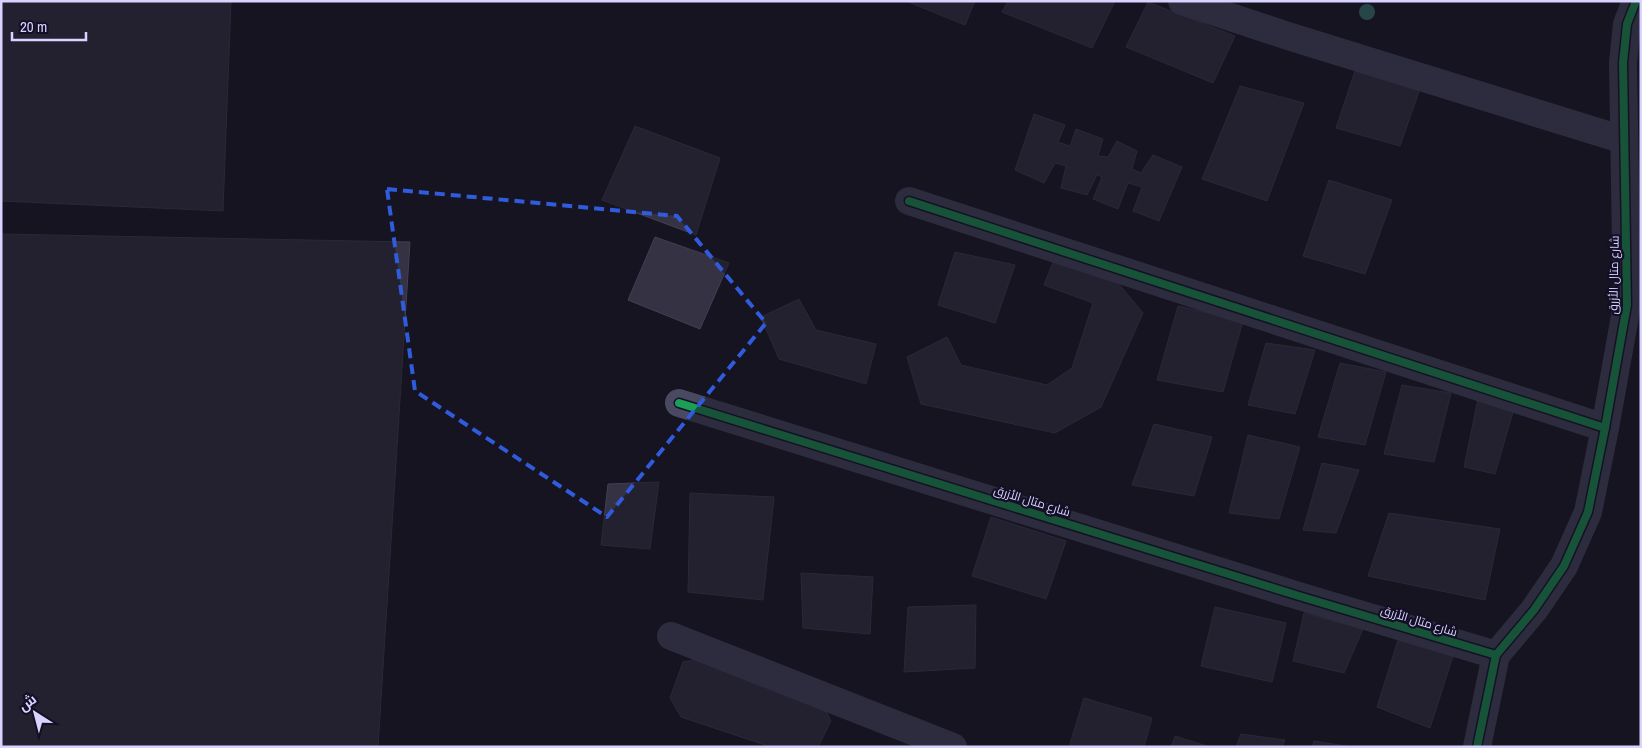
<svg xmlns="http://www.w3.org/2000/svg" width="1642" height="748" font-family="'Archivo Narrow',Cairo,sans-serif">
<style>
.building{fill:#343243;stroke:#433f54}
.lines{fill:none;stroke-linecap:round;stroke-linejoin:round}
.minor{stroke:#4a4962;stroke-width:28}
.cycleway-casing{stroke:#130f26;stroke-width:11}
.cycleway{stroke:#1a9f57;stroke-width:8}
.tree{fill:#3e8478}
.marked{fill:none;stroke:#305bdc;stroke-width:4;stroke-dasharray:10 6;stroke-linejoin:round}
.labels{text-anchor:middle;stroke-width:4.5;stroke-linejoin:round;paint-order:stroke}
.street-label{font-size:12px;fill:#d9d4ff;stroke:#130f26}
</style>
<rect width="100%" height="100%" fill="#161421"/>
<g class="building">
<path d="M1 1H231L223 211 1 201Z"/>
<path d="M906 1H975L965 25Z"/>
<path d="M1008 1H1115L1092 48 1002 12Z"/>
<path d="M1148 2 1235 36 1213 83 1126 47Z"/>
<path d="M1355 71 1420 89 1400 146 1336 128Z"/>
<path d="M1240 86 1304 103 1267 201 1202 179Z"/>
<path d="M1034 114 1065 125 1058 142 1070 146 1076 129 1103 139 1098 156 1108 157 1117 141 1137 151 1132 169 1141 173 1153 155 1182 167 1159 221 1133 211 1142 187 1128 183 1118 209 1093 199 1102 177 1097 175 1087 195 1061 188 1066 166 1055 163 1044 183 1015 170Z"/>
<path d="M635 126 720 158 696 235 602 200Z"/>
<path d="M1329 180 1392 200 1365 274 1303 256Z"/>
<path d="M1 234 410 242 378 747H1Z"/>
<path d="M655 237 729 263 700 329 628 300Z"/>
<path d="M955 252 1015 265 995 323 938 305Z"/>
<path d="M1055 257 1113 277 1143 313 1101 407 1055 433 921 404 907 357 947 337 961 365 1047 385 1072 368 1093 303 1044 285Z"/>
<path d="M799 299 816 330 876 344 866 384 779 359 761 317Z"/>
<path d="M1178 306 1243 321 1223 392 1157 380Z"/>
<path d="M1266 343 1315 350 1295 414 1248 405Z"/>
<path d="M1340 363 1386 372 1365 445 1318 437Z"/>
<path d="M1402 385 1451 393 1434 462 1384 454Z"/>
<path d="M1478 399 1515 405 1495 474 1464 467Z"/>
<path d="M1154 424 1212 437 1194 496 1132 485Z"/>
<path d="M1248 435 1300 447 1279 519 1229 513Z"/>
<path d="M1322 463 1359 470 1336 533 1303 530Z"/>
<path d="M659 482 650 549 601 545 608 484Z"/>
<path d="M690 493 774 497 763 600 688 592Z"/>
<path d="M1389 513 1500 529 1485 600 1368 576Z"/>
<path d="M991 517 1066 541 1046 599 972 576Z"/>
<path d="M801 573 873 577 870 634 803 628Z"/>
<path d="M976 605 975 668 904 672 908 607Z"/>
<path d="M1215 607 1286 623 1272 682 1201 666Z"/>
<path d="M1304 613 1363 629 1344 673 1293 661Z"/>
<path d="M1398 640 1453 656 1430 728 1377 707Z"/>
<path d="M700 659 824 707 831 721 818 747H771L681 717 670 698 683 662Z"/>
<path d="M1084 698 1152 718 1144 747H1069Z"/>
<path d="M1241 734 1285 740 1282 747H1236Z"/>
<path d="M1175 736 1210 747H1171Z"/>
<path d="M1314 741 1352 747H1312Z"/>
</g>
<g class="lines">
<g class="minor">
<path d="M1182 1 1288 36 1624 140"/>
<path d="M909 201 1605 428"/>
<path d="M679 403 1299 596 1496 655"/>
<path d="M671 636 953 747"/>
<path d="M1477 747 1496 655 1534 610 1564 566 1588 512 1605 428 1627 305 1623 63 1627 24 1636 1"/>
</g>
<defs>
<g id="cycleway">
<path d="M909 201 1605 428"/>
<path d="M679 403 1299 596 1496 655"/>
<path d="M1477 747 1496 655 1534 610 1564 566 1588 512 1605 428 1627 305 1623 63 1627 24 1636 1"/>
</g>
</defs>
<use href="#cycleway" class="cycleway-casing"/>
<use href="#cycleway" class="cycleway"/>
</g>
<circle class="tree" cx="1367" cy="12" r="8"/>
<path d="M0 0H1642V748H0ZM387 189 677 216 766 323 607 517 415 391Z" fill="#161421" fill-opacity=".55" fill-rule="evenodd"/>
<path class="marked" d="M387 189 677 216 766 323 607 517 415 391Z"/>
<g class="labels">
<g class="street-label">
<text transform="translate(1614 275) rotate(-89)" y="4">شارع متال الأزرق</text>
<text transform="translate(1032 501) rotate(17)" y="4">شارع متال الأزرق</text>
<text transform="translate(1419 621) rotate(17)" y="4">شارع متال الأزرق</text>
</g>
</g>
<rect width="1642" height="748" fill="none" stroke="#d9d4ff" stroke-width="5"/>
<g transform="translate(35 713) rotate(324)" stroke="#130f26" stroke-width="4" paint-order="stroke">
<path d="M0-4L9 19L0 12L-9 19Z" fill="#d9d4ff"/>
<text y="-8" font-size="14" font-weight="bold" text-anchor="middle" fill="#d9d4ff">ش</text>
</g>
<path d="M12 32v8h74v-8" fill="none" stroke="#d9d4ff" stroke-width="2.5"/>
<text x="20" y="32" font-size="15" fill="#d9d4ff" stroke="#130f26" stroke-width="4" paint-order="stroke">20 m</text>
</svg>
